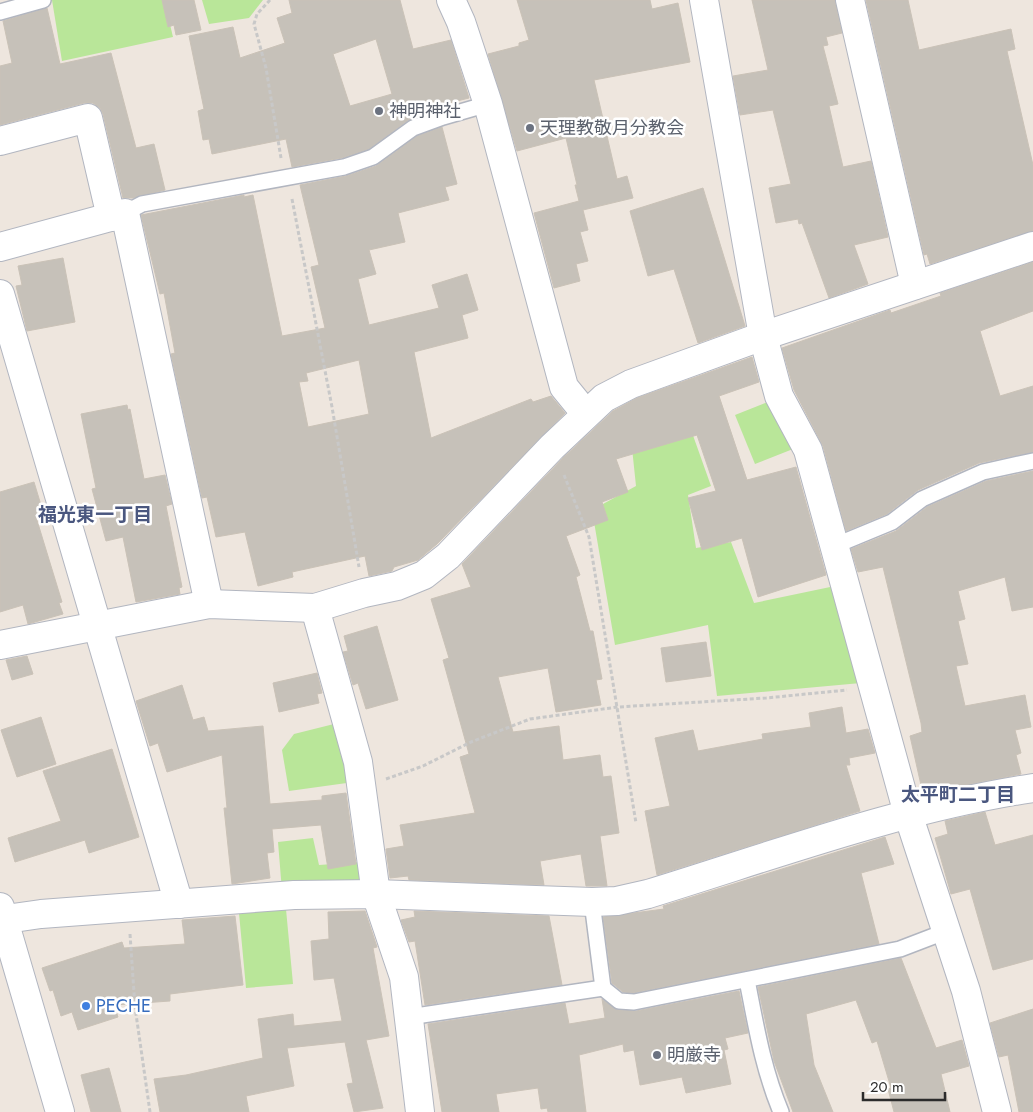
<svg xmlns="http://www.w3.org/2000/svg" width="1033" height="1112" font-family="Jost,'Noto Sans JP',sans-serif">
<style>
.green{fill:#b9e699}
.building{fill:#c6c1b9;stroke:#cac2b7;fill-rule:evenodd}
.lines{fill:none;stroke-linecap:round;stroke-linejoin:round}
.service-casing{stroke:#b2b6c0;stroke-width:18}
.minor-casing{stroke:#b2b6c0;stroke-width:30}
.tertiary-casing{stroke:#b2b6c0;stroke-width:30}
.path{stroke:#c8c8c8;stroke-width:3;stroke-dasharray:4 2.5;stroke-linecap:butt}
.service{stroke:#fff;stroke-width:15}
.minor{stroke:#fff;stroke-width:28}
.tertiary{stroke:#fff;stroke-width:28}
.worship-dot{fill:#6b7280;stroke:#fff;stroke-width:2}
.shop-dot{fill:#3f7fe0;stroke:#fff;stroke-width:2}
.labels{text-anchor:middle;stroke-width:5;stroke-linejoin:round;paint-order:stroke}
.worship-label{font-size:18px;fill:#5b616d;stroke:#fff;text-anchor:start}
.shop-label{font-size:18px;fill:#366cbe;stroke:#fff;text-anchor:start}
.neighbourhood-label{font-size:19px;font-weight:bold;fill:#4a577f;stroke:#fff}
</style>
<rect width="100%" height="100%" fill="#eee6de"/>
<g class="green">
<path d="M52 0H164L173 37 62 61Z"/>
<path d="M202 0H263L249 18 209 24Z"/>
<path d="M773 400 793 449 755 464 735 415Z"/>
<path d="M690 427 711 486 688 495 696 548 731 542 754 603 835 586 861 683 717 696 708 625 615 645 592 510 636 486 632 448Z"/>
<path d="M338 723 354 782 289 791 282 750 294 734Z"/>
<path d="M313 838 319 865 361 862 364 882 282 891 278 842Z"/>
<path d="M286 909 293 984 246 988 239 913Z"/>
</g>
<g class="building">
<path d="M162 0H194L201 30 176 35 174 25 168 27Z"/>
<path d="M289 0H400L413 49 451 40 469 98 437 106 438 109 410 119 369 149 342 158 292 167 286 139 212 154 209 139 203 140 198 111 204 109 189 36 233 27 240 58 285 43 277 18 292 13ZM376 39 392 94 350 106 333 54Z"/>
<path d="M517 0H650L652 9 678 3 690 62 594 80 617 179 627 176 633 198 583 210 588 230 580 232 588 261 576 264 580 281 554 288 534 213 579 201 575 185H577L566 138 517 151 488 54 519 46V43L529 40Z"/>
<path d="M752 0H835L842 33 826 37 828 45 823 46 838 104 829 106 843 167 871 161 888 237 854 245 868 284 829 298 802 223 799 224 798 219 776 223 769 188 791 184 773 110 740 115 733 76 768 70Z"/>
<path d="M866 0H908L919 50 1011 29 1015 49 1007 51 1033 165V231L930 264 927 254 924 255Z"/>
<path d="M47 8 60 64 111 53 136 148 154 144 165 190 134 198H123L103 114 100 108 93 103H84L0 125V66L12 63 3 21Z"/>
<path d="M442 127 457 184 445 187 449 200 398 213 405 242 369 250 376 274 358 279 369 325 439 308 432 285 467 274 478 310 462 315 468 338 414 352 431 438 531 399 533 402 551 396 565 413 437 544 418 560 394 567 392 571 369 576 365 556 292 572 293 577 258 586 245 532 216 537 207 497 202 498 171 354 175 353 164 293 160 294 141 215 244 195V197L253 195 282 336 325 328 311 267 319 265 300 185 346 176 376 166 417 136ZM359 360 369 414 308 427 299 382 308 381 306 373Z"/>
<path d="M703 188 745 326 698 343 674 269 648 276 630 211Z"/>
<path d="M63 258 75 322 27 331 16 286 22 285 18 266Z"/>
<path d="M1033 262V311L980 331 1000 396 1033 386V452L979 463 918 490 887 514 846 531 823 446 794 390 782 348 890 310 891 313 941 296 940 293Z"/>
<path d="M752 357 759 382 719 396 747 480 796 467 826 575 758 597 742 538 702 550 688 498 716 491 697 435 616 459 628 492 602 502 608 520 566 536 580 575 576 577 590 631H593L602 679 596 680 601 705 556 712 548 668 498 677 513 732 559 726 563 760 600 755 603 777 611 776 619 833 600 836 607 886H586L581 854 540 861 544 885 409 880 408 876 390 878 386 849 404 846 400 825 475 813 460 757 469 754 443 660 449 658 431 599 471 587 462 564 563 458 613 411 637 398Z"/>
<path d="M127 405 128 410 130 409 144 479 165 475 172 504 166 506 182 587 179 588 180 594 136 602 123 537 106 541 92 489 96 488 81 414Z"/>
<path d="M1033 471V607L1012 611 1005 577 958 591 965 619 958 621 968 664 956 666 965 706 1025 695 1031 727 1015 730 1021 753 1016 755 1021 774 923 794 910 736 922 732 921 723 883 567 858 572 851 549 896 531 927 507 986 481Z"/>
<path d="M34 482 44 515 36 517 62 602 59 603 63 614 28 624 23 605 0 612V492Z"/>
<path d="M377 626 398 700 366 709 358 683 353 685 343 652 348 651 344 636Z"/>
<path d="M706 642 711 676 666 682 661 648Z"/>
<path d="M27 656 33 674 12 680 6 660Z"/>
<path d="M317 673 322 693 317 694 319 703 279 712 273 683Z"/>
<path d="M182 685 193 720 204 717 208 731 263 726 270 804 322 800V796L346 793 356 864 328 869 321 825 272 829 274 852 267 853 270 878 232 884 224 808H227L222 755 167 772 158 743 150 746 136 701Z"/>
<path d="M842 707 846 733 868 729 875 753 849 758 850 765H846L860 811 657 875 645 811 670 806 655 738 693 730 698 751 763 739 762 734 811 727 809 713Z"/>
<path d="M41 717 56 764 17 777 1 730Z"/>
<path d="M112 749 139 837 89 853 85 840 15 862 8 838 61 821 43 771Z"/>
<path d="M985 812 995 845 1033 835V959L993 970 970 889 951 894 935 838 948 834 945 821Z"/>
<path d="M885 837 894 864 861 873 879 944 633 993 623 992 612 983 603 917 664 909 663 906Z"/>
<path d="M365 911 377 947 373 948 389 1036 366 1040 383 1108 354 1112 347 1084 353 1083 345 1042 287 1048 294 1086 246 1096 249 1112H160L154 1079 186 1075 263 1058 258 1019 293 1014 294 1026 342 1021 334 978 314 980 311 941 329 939 328 912Z"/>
<path d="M414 911 549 916 562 985 425 1005 415 941 409 942 401 920 415 917Z"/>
<path d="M235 916 243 985 170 994V1001L114 1005 118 1017 78 1030 72 1012 61 1016 53 990 50 991 42 968 122 942 124 948 185 944 182 920Z"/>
<path d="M901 958 936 1048 962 1040 969 1066 941 1074 950 1112H894L888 1089 891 1088 877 1041 872 1043 856 1000 806 1014 814 1065 833 1112H793L774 1061 758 987Z"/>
<path d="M739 991 748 1033 725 1038 728 1049 724 1050 731 1084 686 1093 682 1077 640 1085 634 1050 624 1052 623 1044 579 1055 586 1112H548L547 1108 541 1109 538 1088 496 1094 499 1112H442L428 1024 565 1003 569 1024 605 1018 602 999 618 1010 636 1011Z"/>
<path d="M1033 1009V1112H1019L1008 1055 999 1057 990 1023Z"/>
<path d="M109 1068 121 1112H91L81 1075Z"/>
</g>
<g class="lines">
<defs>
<g id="service">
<path d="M0 12 43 0"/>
<path d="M125 213 142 204 344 167 373 157 413 128 443 117 488 104"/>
<path d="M834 546 892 522 922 499 983 472 1033 461"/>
<path d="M592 902 603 988"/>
<path d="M747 980C756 1026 763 1069 781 1112"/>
<path d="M409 1017 603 988 619 1001 634 1002 900 949 947 931"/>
</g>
<g id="minor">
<path d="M451 0 461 22 488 104 564 387 586 414"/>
<path d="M704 0 763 336 779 396 808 450 908 814 966 991 997 1112"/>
<path d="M850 0 915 285"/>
<path d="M0 141 88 118 111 217"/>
<path d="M0 247 125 213 209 604"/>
<path d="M0 294 179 904"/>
<path d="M315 608 358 762 376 894 404 977 420 1112"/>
<path d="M0 645 209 604 315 608 364 593 397 586 424 575 448 556 552 447 604 398 631 384 763 336 1033 246"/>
<path d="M0 920 41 914 294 895 376 894 592 902 617 901 648 894C775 855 901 808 1033 788"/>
</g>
<path id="tertiary" d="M0 907 60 1112"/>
</defs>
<use href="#service" class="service-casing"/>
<use href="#minor" class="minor-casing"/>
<use href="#tertiary" class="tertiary-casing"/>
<g class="path">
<path d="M270 0 257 14 254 24 266 68 281 158"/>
<path d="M292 199 332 407 359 567"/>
<path d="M564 475 589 537 636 823"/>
<path d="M386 779 423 766 471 742 530 719 618 707 766 698 847 690"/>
<path d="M130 934 135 1007 150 1112"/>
</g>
<use href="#service" class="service"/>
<use href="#minor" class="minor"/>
<use href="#tertiary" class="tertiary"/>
</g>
<g class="worship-dot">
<circle cx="379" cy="111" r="5"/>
<circle cx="530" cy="128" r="5"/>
<circle cx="657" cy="1055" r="5"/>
</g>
<circle class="shop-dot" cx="86" cy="1006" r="5"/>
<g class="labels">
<g class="worship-label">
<text x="389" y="117">神明神社</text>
<text x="540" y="134">天理教敬月分教会</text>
<text x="667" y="1061">明厳寺</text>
</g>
<g class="shop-label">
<text x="96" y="1012">PECHE</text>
</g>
<g class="neighbourhood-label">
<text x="95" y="521">福光東一丁目</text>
<text x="958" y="801">太平町二丁目</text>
</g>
</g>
<path d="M863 1092v8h82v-8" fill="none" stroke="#2c2c2c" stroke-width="2.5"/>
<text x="870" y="1092" font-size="15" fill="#2c2c2c" stroke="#ffffff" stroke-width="4" paint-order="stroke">20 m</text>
</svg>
